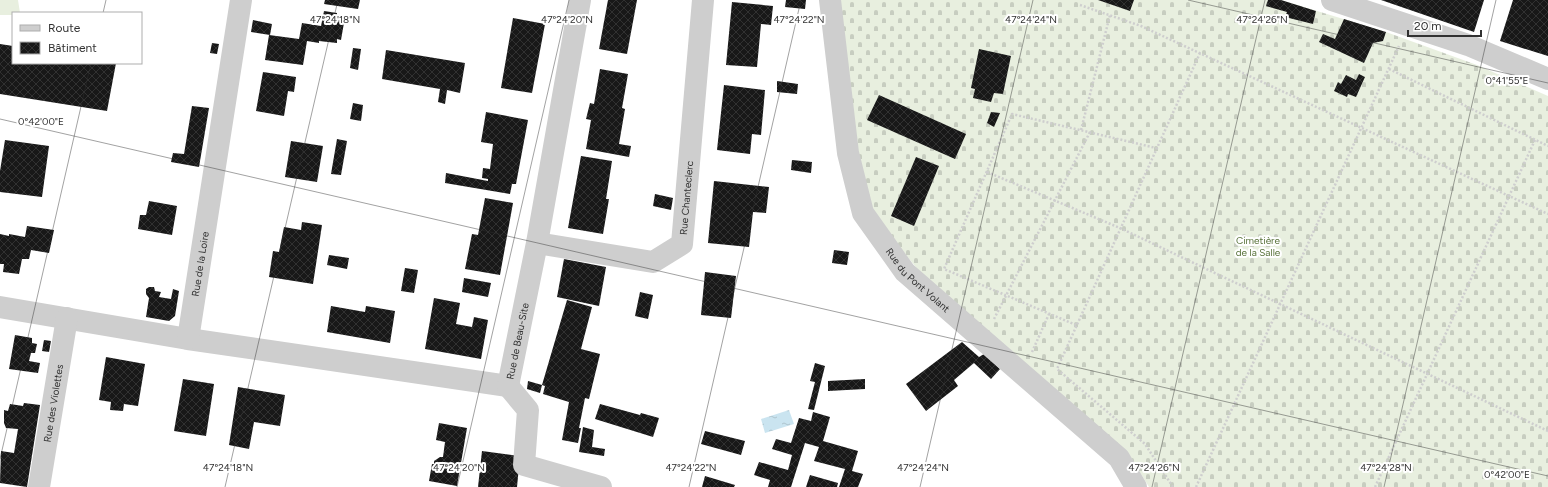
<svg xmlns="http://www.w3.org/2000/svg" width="1548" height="487" font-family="Figtree,sans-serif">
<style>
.grass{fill:#e8efdf}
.cemetery{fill:url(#cemetery-stones)}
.water{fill:url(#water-ripples)}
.building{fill:url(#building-cross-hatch)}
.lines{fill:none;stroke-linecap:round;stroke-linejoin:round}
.path{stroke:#cecece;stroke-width:2.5;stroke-dasharray:2 2;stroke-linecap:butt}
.minor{stroke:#cecece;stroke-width:22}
.tertiary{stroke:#cecece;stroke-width:22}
.ticks{fill:none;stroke:#313131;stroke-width:1;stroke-opacity:0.45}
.labels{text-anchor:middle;stroke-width:4;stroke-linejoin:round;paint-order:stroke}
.street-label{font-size:10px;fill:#313131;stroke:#fff}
.park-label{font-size:10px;fill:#58723a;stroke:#fff}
.ticks-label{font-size:10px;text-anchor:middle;fill:#313131;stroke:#fff;stroke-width:4;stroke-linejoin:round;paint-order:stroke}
</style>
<defs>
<pattern id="cemetery-stones" width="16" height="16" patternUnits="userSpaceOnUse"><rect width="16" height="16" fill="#e8efdf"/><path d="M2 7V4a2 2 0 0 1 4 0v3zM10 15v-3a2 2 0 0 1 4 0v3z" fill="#c7cdc0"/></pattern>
<pattern id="water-ripples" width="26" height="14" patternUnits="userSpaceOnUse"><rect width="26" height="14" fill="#cae4f0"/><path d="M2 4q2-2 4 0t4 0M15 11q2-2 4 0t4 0" fill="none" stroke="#aec4ce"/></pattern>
<pattern id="building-cross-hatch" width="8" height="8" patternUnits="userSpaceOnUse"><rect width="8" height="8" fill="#181818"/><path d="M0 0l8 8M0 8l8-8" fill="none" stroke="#313131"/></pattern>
</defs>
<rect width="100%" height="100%" fill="#fff"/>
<path class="grass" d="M0 0H18L20 13H13V15H0Z"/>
<path class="cemetery" d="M839 0H1281L1386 32 1477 65 1548 96V487H1149L1128 453 929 283 901 249 875 213 869 200 855 144Z"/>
<path class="water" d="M789 410 794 424 765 433 761 419Z"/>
<g class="building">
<path d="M325 0H360L358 9 324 4Z"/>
<path d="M608 0H637L627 54 599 49Z"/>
<path d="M786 0H806L805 9 785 7Z"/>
<path d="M1098 0H1134L1130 11Z"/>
<path d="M1268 0H1281L1316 11 1313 24 1285 17 1287 12 1266 6Z"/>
<path d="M1381 0H1484L1474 32Z"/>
<path d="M1513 0H1548V56L1500 41Z"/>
<path d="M732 2 773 6 771 25 761 24 757 67 726 65Z"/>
<path d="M324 11 337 13V16L345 17 341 40 337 39V43L319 41V43L307 41 303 65 265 60 269 35 299 39 302 23 321 26Z"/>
<path d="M513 18 545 24 532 93 501 88Z"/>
<path d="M1344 19 1386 32 1383 41 1373 43 1364 63 1319 42 1323 34 1335 39Z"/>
<path d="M253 20 272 24 270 35 251 32Z"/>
<path d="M212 43 219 44 217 54 210 53Z"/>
<path d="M0 44 13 46V63H116L107 111 0 94Z"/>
<path d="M353 48 361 49 358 70 350 68Z"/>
<path d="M979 49 1011 56 1003 94 994 93 991 102 973 98 975 89 971 88Z"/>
<path d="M386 50 465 63 460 93 447 90 445 104 438 102 440 89 382 79Z"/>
<path d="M600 69 628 74 622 108 625 109 619 144 631 146 629 157 586 149 591 120 586 119 590 103 594 104Z"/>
<path d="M263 72 296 77 294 92 288 91 284 116 256 111Z"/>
<path d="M1359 74 1365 77 1356 97 1348 94 1347 97 1334 91 1338 82 1341 84 1346 75 1356 80Z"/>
<path d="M777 81 798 84 797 94 777 92Z"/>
<path d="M724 85 765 90 761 135 752 134 750 154 717 150Z"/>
<path d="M879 95 966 134 955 159 867 120Z"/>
<path d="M353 103 363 105 361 121 350 119Z"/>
<path d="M192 106 209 108 199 167 171 162 173 153 184 154Z"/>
<path d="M486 112 528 120 516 184H512L510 194 445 183 446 173 488 181V179L482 178 483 168 490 169 493 144 481 142Z"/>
<path d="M991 112 1000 113 994 127 987 123Z"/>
<path d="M337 139 347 141 341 175 331 174Z"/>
<path d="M5 140 49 146 42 197 0 192V171Z"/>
<path d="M291 141 323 146 317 182 285 177Z"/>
<path d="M581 156 612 161 606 199H609L603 234 568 228Z"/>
<path d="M916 157 939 166 914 226 891 216Z"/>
<path d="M792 160 812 162 811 173 791 170Z"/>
<path d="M714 181 769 187 766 213 753 212 749 247 708 243Z"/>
<path d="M655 194 673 198 671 210 653 206Z"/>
<path d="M485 198 513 203 500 275 465 269 472 234 478 235Z"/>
<path d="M149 201 177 206 172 235 138 229 140 215H146Z"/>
<path d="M302 222 322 225 313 284 269 277 273 251 279 252 284 227 301 230Z"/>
<path d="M27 226 54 230 49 253 31 250 29 259H22L19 274 3 272 4 264H0V234L9 236V234L25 237Z"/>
<path d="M834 250 849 252 847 265 832 263Z"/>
<path d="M329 255 349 258 347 269 327 265Z"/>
<path d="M564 259 606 267 599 306 557 297Z"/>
<path d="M405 268 418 270 414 293 401 291Z"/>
<path d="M705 272 736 276 731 318 701 315Z"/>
<path d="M464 278 491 283 488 297 462 292Z"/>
<path d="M149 287H154L155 291 161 292 159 297 171 299 173 289 179 291 175 316 169 321 146 317 149 298 146 294V289Z"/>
<path d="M640 292 653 295 648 319 635 316Z"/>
<path d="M434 298 460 303 456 324 472 327 474 317 488 320 481 359 425 349Z"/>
<path d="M567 300 592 307 581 349 600 354 589 399 585 398 579 428H581L578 443 562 440 569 402 543 394 545 386 542 385 540 393 527 389 528 381 542 385Z"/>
<path d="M331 306 365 312 366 306 395 311 390 343 327 332Z"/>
<path d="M15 335 32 338V343L37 344 35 353H31L29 361 40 363 38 373 9 369Z"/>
<path d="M44 340 51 341 49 352 42 351Z"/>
<path d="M962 342 979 357 984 354 1000 369 991 379 974 363 954 380 958 386 926 411 906 384Z"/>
<path d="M106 357 145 364 138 406 124 404 123 411 110 410 111 402 99 400Z"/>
<path d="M815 363 825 366 814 410 808 409 815 382 810 381Z"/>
<path d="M183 379 214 384 206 436 174 431Z"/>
<path d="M865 379V389L828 391V381Z"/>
<path d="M238 387 285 395 280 426 254 422 249 449 229 445Z"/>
<path d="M24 403 40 405 27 487 0 483 1 451 14 453 18 429 6 428 4 423V410L8 411 10 404 23 406Z"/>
<path d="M600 404 640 415 641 413 659 418 653 437 595 419Z"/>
<path d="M813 412 830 417 823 441 858 451 852 471 863 474 858 487H839L845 469 814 461 819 447 805 443 791 487H768L770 480 754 475 759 462 788 470 792 455 772 449 776 439 791 443 799 418 811 421Z"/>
<path d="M439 423 467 428 457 486 429 481 432 464H434V461L440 457H443L445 442 436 440Z"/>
<path d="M583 427 594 430 592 447 605 449 604 456 579 452Z"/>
<path d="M705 431 745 441 741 455 701 444Z"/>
<path d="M482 451 520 456 517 487H478Z"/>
<path d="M810 475 838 483 837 487H806Z"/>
<path d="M705 476 735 485 734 487H702Z"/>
</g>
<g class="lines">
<g class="path">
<path d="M1080 5 1141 26 1548 214"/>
<path d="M1389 69 1548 146"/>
<path d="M1081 130 1110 15"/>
<path d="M987 172 1120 228 1548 431"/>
<path d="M994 319 1090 132"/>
<path d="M1076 325 944 269 1012 114 1156 148"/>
<path d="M1032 352 1049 314"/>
<path d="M1173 487 1145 444 1057 369 1200 53"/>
<path d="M1196 487 1399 46"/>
<path d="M1375 487 1535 140"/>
</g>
<g class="minor">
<path id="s1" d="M830 0 848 153 863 213 905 272 1119 458 1136 487"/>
<path id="s2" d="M537 243 653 262 682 244 703 0"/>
<path id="s3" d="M0 307 188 339 508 386 537 243 580 0"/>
<path id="s4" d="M188 339 241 0"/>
<path d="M508 386 528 410 524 465 601 487"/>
<path id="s5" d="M39 487 67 318"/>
</g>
<path class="tertiary" d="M1332 0 1468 45 1548 79"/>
</g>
<path class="ticks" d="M1188 0 1548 83M103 13 106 0M0 119 1548 476M0 459 91 63M225 487 338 0M457 487 569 0M689 487 801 0M920 487 1033 0M1152 487 1265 0M1384 487 1496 0"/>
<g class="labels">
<g class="street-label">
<text dy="4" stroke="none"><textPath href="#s2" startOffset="198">Rue Chanteclerc</textPath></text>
<text dy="4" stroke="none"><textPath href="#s4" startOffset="76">Rue de la Loire</textPath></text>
<text dy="4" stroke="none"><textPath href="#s1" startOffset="303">Rue du Pont Volant</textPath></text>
<text dy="4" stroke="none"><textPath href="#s3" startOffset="560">Rue de Beau-Site</textPath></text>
<text dy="4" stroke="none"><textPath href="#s5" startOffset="85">Rue des Violettes</textPath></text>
</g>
<g class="park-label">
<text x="1258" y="244">Cimetière<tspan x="1258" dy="12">de la Salle</tspan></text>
</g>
</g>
<g class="ticks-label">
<text x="335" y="23">47°24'18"N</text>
<text x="567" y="23">47°24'20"N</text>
<text x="799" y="23">47°24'22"N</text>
<text x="1031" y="23">47°24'24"N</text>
<text x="1262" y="23">47°24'26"N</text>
<text x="1507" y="84">0°41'55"E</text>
<text x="41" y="125">0°42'00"E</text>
<text x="228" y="471">47°24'18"N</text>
<text x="459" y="471">47°24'20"N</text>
<text x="691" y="471">47°24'22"N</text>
<text x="923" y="471">47°24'24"N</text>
<text x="1154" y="471">47°24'26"N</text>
<text x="1386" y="471">47°24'28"N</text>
<text x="1507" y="478">0°42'00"E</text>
</g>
<rect x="12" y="12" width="130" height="52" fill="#ffffff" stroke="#adadad"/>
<rect x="20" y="25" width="20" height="6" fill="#cecece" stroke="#adadad"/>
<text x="48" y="32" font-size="12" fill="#313131">Route</text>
<rect x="20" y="42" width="20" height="12" fill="url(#building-cross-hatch)" stroke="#adadad"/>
<text x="48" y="52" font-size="12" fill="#313131">Bâtiment</text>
<path d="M1408 30v6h73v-6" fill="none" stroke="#313131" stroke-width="2"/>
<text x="1414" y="30" font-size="12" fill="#313131" stroke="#ffffff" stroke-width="3" paint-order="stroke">20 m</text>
</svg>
